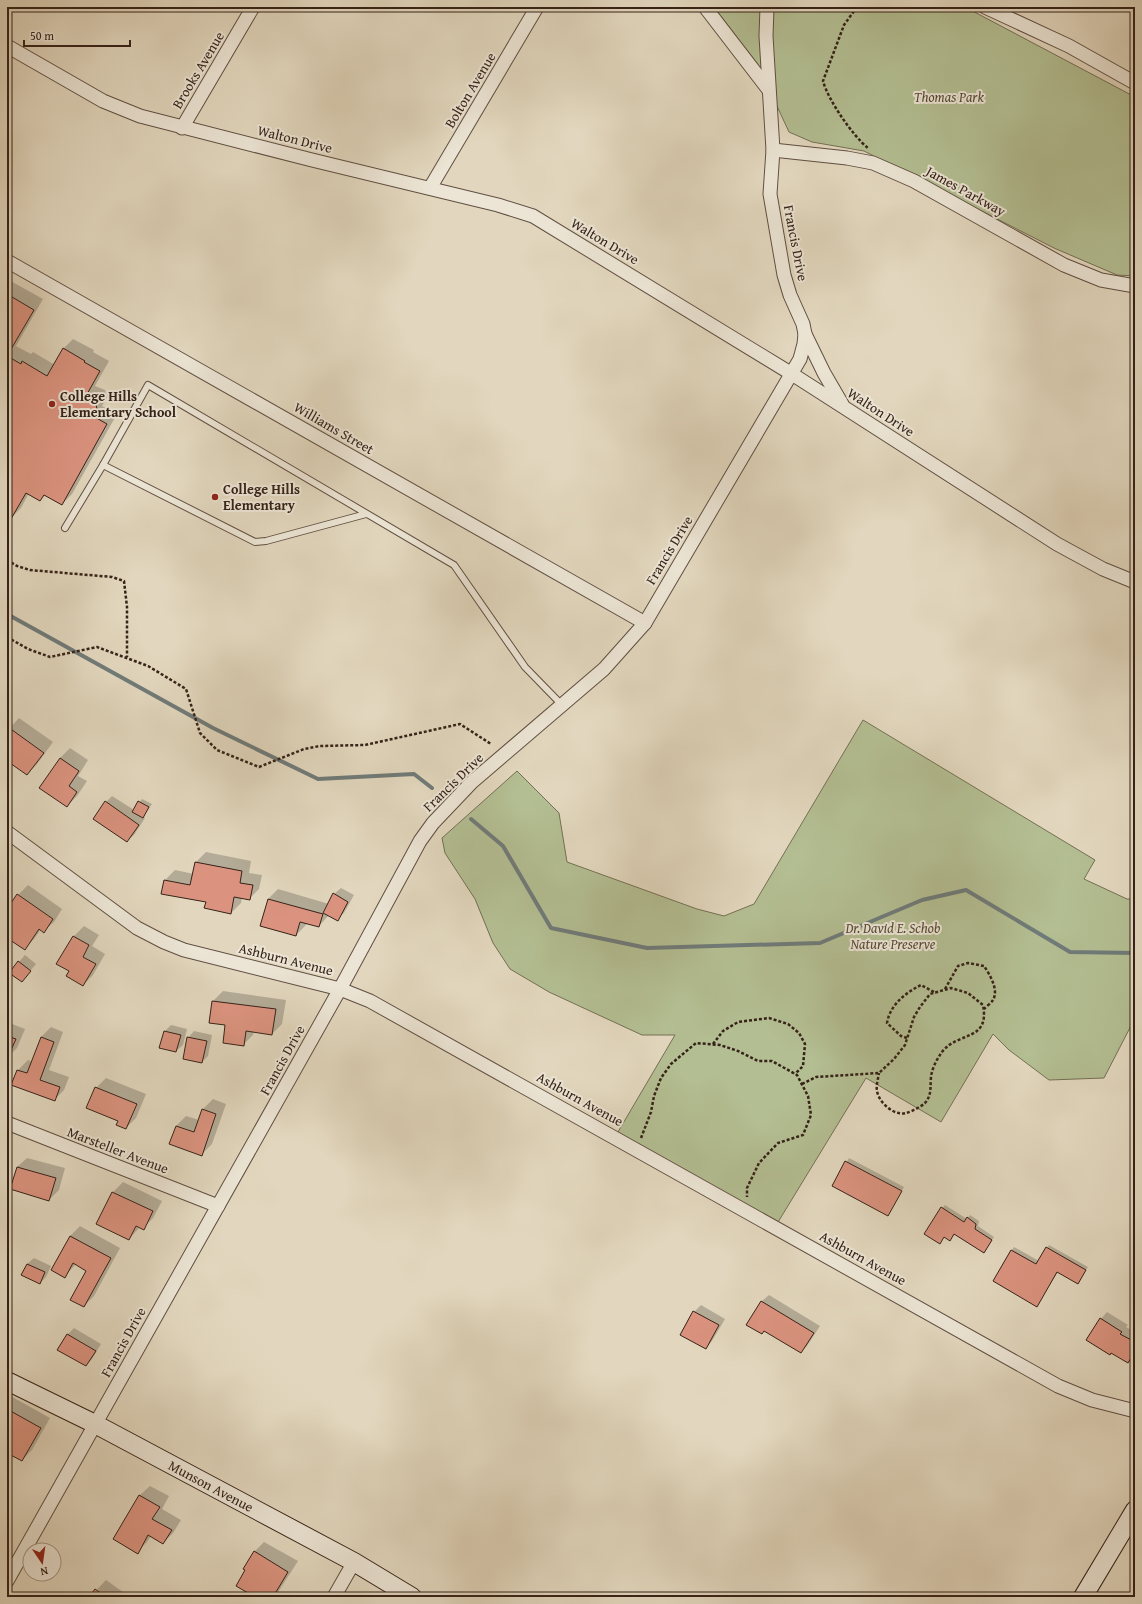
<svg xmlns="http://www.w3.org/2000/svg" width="1142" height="1604" font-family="'Gentium Book Plus',serif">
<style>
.green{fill:#b3be92;stroke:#747055}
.shadow{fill:#0003}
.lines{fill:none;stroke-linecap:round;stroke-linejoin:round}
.stream{stroke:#707b79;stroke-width:4}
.building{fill:#db937f;stroke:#352218}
.lane-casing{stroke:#604f42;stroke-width:8}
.street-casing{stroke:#604f42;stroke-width:15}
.secondary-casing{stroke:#352218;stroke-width:20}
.path{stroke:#352218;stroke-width:2.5;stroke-dasharray:3 2;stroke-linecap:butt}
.lane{stroke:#ece5d5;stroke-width:6}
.street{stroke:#ece5d5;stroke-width:13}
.secondary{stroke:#ece5d5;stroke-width:18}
.poi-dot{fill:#8f2418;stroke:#ece5d5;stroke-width:1.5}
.labels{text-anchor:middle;stroke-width:4;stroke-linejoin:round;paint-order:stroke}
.street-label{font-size:14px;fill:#352218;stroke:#ece5d5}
.park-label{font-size:14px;font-style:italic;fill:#544936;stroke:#ece5d5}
.poi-label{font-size:14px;font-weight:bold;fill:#352218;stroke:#ece5d5;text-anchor:start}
</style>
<rect width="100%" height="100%" fill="#e2d7be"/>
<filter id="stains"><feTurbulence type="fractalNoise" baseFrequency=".005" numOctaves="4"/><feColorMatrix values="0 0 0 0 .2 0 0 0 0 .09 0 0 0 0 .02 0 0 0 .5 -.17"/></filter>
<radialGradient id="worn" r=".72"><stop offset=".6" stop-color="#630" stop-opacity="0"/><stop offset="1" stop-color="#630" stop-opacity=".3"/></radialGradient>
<g class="green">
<path d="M714 7H965L1135 97V276L1117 275 1054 248 864 151 812 142 789 132 757 63Z"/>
<path d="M863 720 1095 860 1084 879 1127 899H1135V1018L1104 1078 1049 1080 1009 1050 993 1034 941 1122 866 1078 775 1227 615 1137 675 1035H642L549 992 510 969 493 943 475 899 445 853 442 838 517 771 559 813 567 862 697 909 724 916 754 904Z"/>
</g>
<g class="shadow">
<path d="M7 279 43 299 16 346 31 354 33 352 55 365 63 349 73 339 94 350 93 352 109 361 95 386 105 390 107 398 102 406 117 414 72 494 62 504 45 495 40 500 29 493 21 508 11 518 7 516Z"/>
<path d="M19 718 53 742 37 764 27 774 7 759V731Z"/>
<path d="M70 748 88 760 78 776 87 781 77 796 67 806 60 758Z"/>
<path d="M112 796 134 810 142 799 152 804 143 817 145 818 134 835 127 841 106 802Z"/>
<path d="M206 852 251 861 249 873 262 875 259 889 249 899 242 898 241 903 231 913 207 902 162 893 165 880 175 870 194 874 196 862Z"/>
<path d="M28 885 62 909 54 922 44 931 41 929 34 939 24 949 7 937V911L18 895Z"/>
<path d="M341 888 354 895 344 913 337 919 329 915 319 926 307 922 306 925 296 935 268 899 278 889 329 904 334 894Z"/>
<path d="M84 926 99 935 92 946 105 954 93 975 83 985 71 971 58 963 74 936Z"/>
<path d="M25 955 36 964 22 981 19 962Z"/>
<path d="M223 991 286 1000 282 1024 272 1034 254 1031 253 1035 243 1045 226 1024 213 1001Z"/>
<path d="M7 1022 25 1029 17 1048 7 1058Z"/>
<path d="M171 1025 187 1029 183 1045 176 1051 165 1031Z"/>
<path d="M51 1027 63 1032 49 1070 69 1077 64 1090 54 1100 18 1070 28 1060 32 1062 41 1037Z"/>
<path d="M194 1031 212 1035 208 1056 202 1062 188 1038Z"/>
<path d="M106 1078 146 1094 136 1118 126 1128 96 1088Z"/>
<path d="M213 1099 226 1104 212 1144 202 1154 176 1126 186 1116 199 1120 203 1109Z"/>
<path d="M27 1158 65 1168 59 1190 49 1200 17 1167Z"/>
<path d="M849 1158 904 1187 888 1215 833 1186Z"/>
<path d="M123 1182 162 1201 153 1218 143 1228 140 1227 129 1239 98 1223 113 1192Z"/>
<path d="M945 1205 967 1219 970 1215 979 1221 978 1226 994 1237 986 1249 955 1234 950 1240 944 1236 942 1240V1208Z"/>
<path d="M80 1226 120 1248 94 1296 84 1306 88 1270 76 1264 65 1276 70 1236Z"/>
<path d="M1049 1245 1088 1267 1077 1283 1058 1272 1037 1305 1012 1250 1014 1247 1039 1261Z"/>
<path d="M34 1258 51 1266 46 1277 40 1283 22 1275 27 1264Z"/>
<path d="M769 1295 820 1326 807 1346 801 1352 765 1330 748 1324 762 1301Z"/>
<path d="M701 1305 725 1319 712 1341 706 1348 694 1312Z"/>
<path d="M1107 1312 1128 1325 1126 1327 1135 1332V1355L1128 1362 1101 1319Z"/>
<path d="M74 1328 101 1344 92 1359 86 1365 59 1349 68 1334Z"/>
<path d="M7 1394 50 1418 32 1450 22 1460 7 1452Z"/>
<path d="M150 1486 169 1496 162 1509 181 1520 173 1533 163 1543 151 1536 147 1542 137 1552 115 1539 140 1495Z"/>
<path d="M264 1542 298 1561 275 1597H257L254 1552Z"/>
<path d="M106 1580 130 1597H90Z"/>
</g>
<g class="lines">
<g class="stream">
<path d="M7 614 213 728 318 779 414 774 432 788"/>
<path d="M471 819 503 846 551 928 647 948 820 943 922 900 966 890 1070 952 1135 953"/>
</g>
</g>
<g class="building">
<path d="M7 294 34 310 7 356 21 364 22 361 47 376 63 348 85 361 84 362 100 371 86 396 95 400 97 409 93 416 107 424 62 505 44 495 40 501 26 493 11 519 7 517Z"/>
<path d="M8 727 44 753 27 775 7 761V729Z"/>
<path d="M60 758 79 771 69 786 77 792 67 807 39 788Z"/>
<path d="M105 801 139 825 127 842 93 819Z"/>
<path d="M138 801 149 807 143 818 132 812Z"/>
<path d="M195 862 242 871 240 883 253 885 250 900 234 897 231 914 204 908 206 902 161 894 164 880 190 885Z"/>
<path d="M333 893 348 902 338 921 323 913Z"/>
<path d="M17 894 53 919 44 933 39 929 25 950 7 938V909Z"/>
<path d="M268 899 323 914 319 927 300 922 296 936 260 926Z"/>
<path d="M73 936 89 945 83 957 96 964 83 986 66 976 69 971 56 964Z"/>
<path d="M18 961 31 971 22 982 9 973Z"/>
<path d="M212 1001 276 1009 272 1035 246 1031 244 1046 223 1043 225 1025 209 1023Z"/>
<path d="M164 1031 181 1035 176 1052 159 1048Z"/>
<path d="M7 1036 16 1039 7 1059Z"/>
<path d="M41 1037 54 1042 40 1080 60 1087 55 1101 11 1085 17 1070 27 1073Z"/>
<path d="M187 1037 207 1041 202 1063 183 1059Z"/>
<path d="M95 1087 137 1104 126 1129 116 1125 118 1121 86 1108Z"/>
<path d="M202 1109 216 1114 202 1156 169 1144 176 1126 194 1132Z"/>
<path d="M845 1161 902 1191 888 1216 832 1186Z"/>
<path d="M17 1167 56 1178 49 1201 10 1189Z"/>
<path d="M112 1192 153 1211 144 1230 136 1226 129 1240 96 1224Z"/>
<path d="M941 1207 964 1222 967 1217 976 1224 975 1229 992 1240 984 1253 954 1234 950 1241 944 1237 940 1244 924 1234Z"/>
<path d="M70 1236 111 1258 84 1307 70 1300 86 1271 73 1263 65 1278 51 1270Z"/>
<path d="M1046 1247 1086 1270 1078 1284 1057 1272 1037 1307 993 1281 1011 1250 1036 1264Z"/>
<path d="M27 1264 45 1272 40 1284 21 1275Z"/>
<path d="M761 1301 814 1333 801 1353 764 1331 762 1334 746 1325Z"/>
<path d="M693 1311 719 1325 706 1349 680 1335Z"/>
<path d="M1100 1318 1122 1332 1120 1334 1135 1342V1351L1128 1363 1111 1353 1110 1355 1086 1340Z"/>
<path d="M67 1334 96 1351 86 1366 57 1350Z"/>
<path d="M7 1409 41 1428 22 1461 7 1453Z"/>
<path d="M139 1495 160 1507 152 1519 172 1530 163 1544 148 1535 138 1554 113 1539Z"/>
<path d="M254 1551 288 1572 273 1597H255L236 1586 245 1570 243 1569Z"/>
<path d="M95 1589 106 1597H89Z"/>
</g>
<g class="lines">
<defs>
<g id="lane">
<path d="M366 514 266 541 255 542 103 465 148 385 454 565 525 667 562 705"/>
<path d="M65 528 103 465"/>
</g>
<g id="street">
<path d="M705 7 768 89"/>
<path d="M985 7 1069 46 1135 83"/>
<path d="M7 46 103 101 140 116 312 160 498 205 533 216 792 374 1057 544 1103 569 1135 582"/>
<path d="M182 128 253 7"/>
<path d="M773 150 847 158 873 163 914 181 1064 265 1101 280 1135 286"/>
<path d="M430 188 537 7"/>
<path d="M7 261 645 623"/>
<path d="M805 334 824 373 842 404"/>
<path d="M7 832 137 928 164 942 184 950 340 989 370 1001 1058 1386 1092 1400 1135 1411"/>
<path d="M7 1123 218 1206"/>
<path d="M7 1581 340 989 420 841 433 823 472 782 604 669 645 623 800 359 804 344 805 334 803 324 790 295 784 275 770 194 773 150 766 36 767 7"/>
<path d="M334 1597 354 1562"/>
</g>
<g id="secondary">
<path d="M7 1381 95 1424 354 1562 412 1597"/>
<path d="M1083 1597 1135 1510"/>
</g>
</defs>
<use href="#lane" class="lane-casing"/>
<use href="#street" class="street-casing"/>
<use href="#secondary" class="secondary-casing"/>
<g class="path">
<path d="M857 7 844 25 823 81C828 100 853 136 868 148"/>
<path d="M966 7 973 10"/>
<path d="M7 560 17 566 30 570 112 577 124 581 127 607V657"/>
<path d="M7 637 28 649 50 657 97 647 148 666 186 689 200 733 217 750 259 767 304 749 320 746 365 745 460 724 491 744"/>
<path d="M945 989 958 966 968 963 984 966C990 975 999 990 993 1000 991 1003 986 1007 984 1009"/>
<path d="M907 1038 901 1036 887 1023C890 1005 905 993 921 985L936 993"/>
<path d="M713 1044 723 1031 738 1022 769 1018 788 1024 799 1033 805 1044 803 1066 795 1074"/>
<path d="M802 1084 816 1077 879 1073 894 1059 905 1045 914 1017 920 1007 930 994 951 988 968 993 983 1005C990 1042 958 1031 942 1052 937 1059 932 1068 931 1077 930 1087 932 1095 925 1103 922 1106 911 1112 906 1113 894 1116 879 1103 877 1091 876 1086 878 1079 879 1073"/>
<path d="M641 1138 651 1112 654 1096 661 1078 671 1064 696 1043 720 1045 738 1051 758 1061H772L797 1075 808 1096 811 1115 803 1135 778 1143 759 1163 747 1188V1197"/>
</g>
<use href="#lane" class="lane"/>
<use href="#street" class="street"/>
<use href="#secondary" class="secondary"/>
</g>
<g class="poi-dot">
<circle cx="52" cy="404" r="4"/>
<circle cx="215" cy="497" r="4"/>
</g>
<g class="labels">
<g class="street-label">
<text transform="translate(198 70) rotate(-59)" y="5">Brooks Avenue</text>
<text transform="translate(470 90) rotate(-59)" y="5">Bolton Avenue</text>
<text transform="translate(295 139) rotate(14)" y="5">Walton Drive</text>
<text transform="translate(966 191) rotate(29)" y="5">James Parkway</text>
<text transform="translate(605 241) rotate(31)" y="5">Walton Drive</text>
<text transform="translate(796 243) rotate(79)" y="5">Francis Drive</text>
<text transform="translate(881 412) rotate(33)" y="5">Walton Drive</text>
<text transform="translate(334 428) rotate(30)" y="5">Williams Street</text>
<text transform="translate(669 550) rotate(-59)" y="5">Francis Drive</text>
<text transform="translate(453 782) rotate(-44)" y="5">Francis Drive</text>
<text transform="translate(286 959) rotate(14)" y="5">Ashburn Avenue</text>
<text transform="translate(282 1060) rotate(-61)" y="5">Francis Drive</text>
<text transform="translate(580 1099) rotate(29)" y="5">Ashburn Avenue</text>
<text transform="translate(118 1150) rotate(21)" y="5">Marsteller Avenue</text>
<text transform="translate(863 1258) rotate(29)" y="5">Ashburn Avenue</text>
<text transform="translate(123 1342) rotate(-61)" y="5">Francis Drive</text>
<text transform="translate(211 1486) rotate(28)" y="5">Munson Avenue</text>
</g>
<g class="park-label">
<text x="949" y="102">Thomas Park</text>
<text x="893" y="933">Dr. David E. Schob<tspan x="893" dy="16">Nature Preserve</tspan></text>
</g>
<g class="poi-label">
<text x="60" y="401">College Hills<tspan x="60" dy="16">Elementary School</tspan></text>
<text x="223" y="494">College Hills<tspan x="223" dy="16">Elementary</tspan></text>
</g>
</g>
<rect width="1142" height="1604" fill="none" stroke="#e2d7be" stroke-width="24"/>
<rect x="8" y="8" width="1126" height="1588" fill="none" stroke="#352218" stroke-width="2"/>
<rect x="12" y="12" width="1118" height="1580" fill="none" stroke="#352218"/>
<g transform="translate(42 1562) rotate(167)"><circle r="19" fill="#ece5d5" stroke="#a39789"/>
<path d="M0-3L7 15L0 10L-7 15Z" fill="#8f2418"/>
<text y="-6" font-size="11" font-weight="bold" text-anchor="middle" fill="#352218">N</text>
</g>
<path d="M24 40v6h106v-6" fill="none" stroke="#352218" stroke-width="2"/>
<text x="30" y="40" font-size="12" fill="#352218" stroke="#ece5d5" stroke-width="3" paint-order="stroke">50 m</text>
<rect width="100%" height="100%" filter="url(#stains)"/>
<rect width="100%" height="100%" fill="url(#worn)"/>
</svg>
